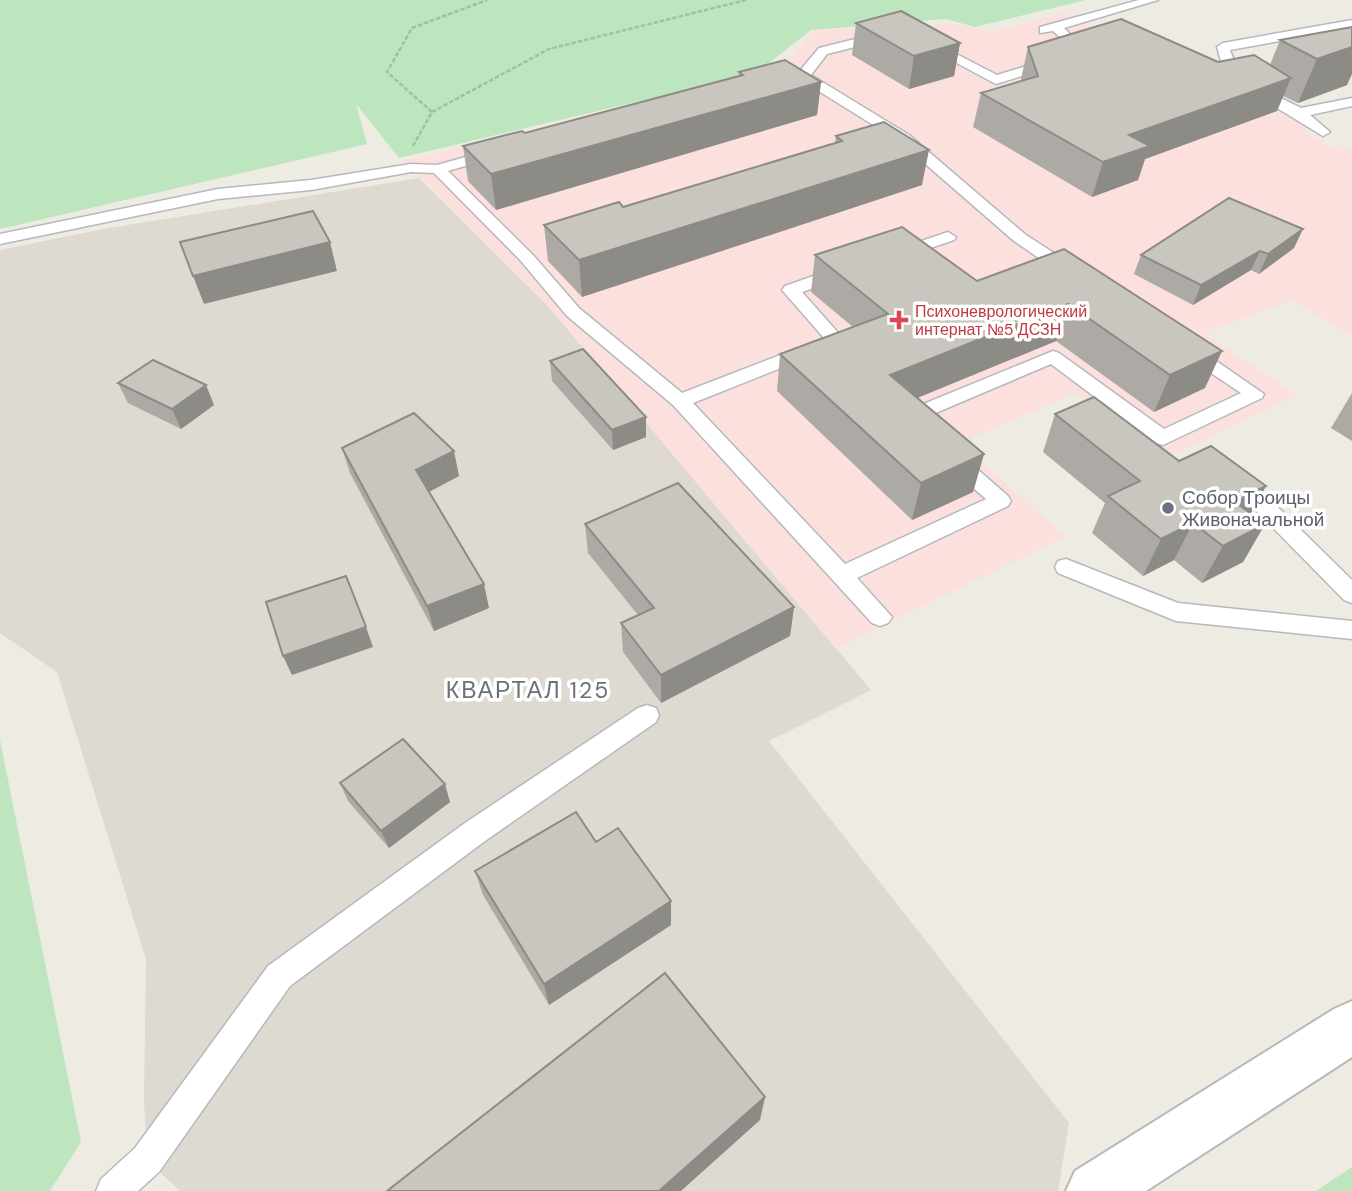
<svg xmlns="http://www.w3.org/2000/svg" width="1352" height="1191" font-family="'DM Sans',sans-serif">
<style>
.education{fill:#dedad1}
.medical{fill:#fce0de}
.green{fill:#bee6be}
.lines{fill:none;stroke-linecap:round;stroke-linejoin:round}
.lane-casing{stroke:#b5b9bd;stroke-width:3}
.street-casing{stroke:#b5b9bd;stroke-width:4}
.path{stroke:#96c5a3;stroke-width:2.5;stroke-dasharray:4.5 2;stroke-linecap:butt}
.lane{fill:#fff;fill-rule:evenodd}
.street{fill:#fff;fill-rule:evenodd}
.wall{fill:#adaaa5}
.shaded-wall{fill:#8d8b86}
.building{fill:#c9c6c0;stroke:#8d8b86;stroke-width:2}
.health-dot{fill:#e0444e;stroke:#fff;stroke-width:2.5}
.worship-dot{fill:#6b7280;stroke:#fff;stroke-width:2.5}
.labels{text-anchor:middle;stroke-width:7;stroke-linejoin:round;paint-order:stroke}
.far-health-label{font-size:16px;fill:#be3a42;stroke:#fff;text-anchor:start}
.worship-label{font-size:19px;fill:#5b616d;stroke:#fff;text-anchor:start}
.quarter-label{font-size:23px;letter-spacing:2px;fill:#6c7176;stroke:#fff}
</style>
<rect width="100%" height="100%" fill="#eeebe2"/>
<path class="education" d="M419 178 548 306 871 690 769 741 1069 1123 1058 1191H180L147 1160 144 1100 146 959 57 672 0 633V250L103 229Z"/>
<path class="medical" d="M1065 13 1296 117 1306 132 1331 147 1342 145 1352 151V336L1292 300 1203 333 1297 395 1163 459 1075 393 960 443 1066 536 836 649 548 306 404 161 778 72 814 30 963 24 980 31 990 32Z"/>
<g class="green">
<path d="M0 0H1086L975 27 946 19 811 30 755 74 399 158 356 104 367 144 0 229Z"/>
<path d="M0 740 81 1142 50 1191H0Z"/>
<path d="M1352 1167V1191H1316Z"/>
</g>
<g class="lines">
<defs>
<g id="lane">
<path d="M1139 0H1158L1064 28 1073 37 1078 56 1076 59 996 84 925 46 927 43H935L997 75 1065 54 1061 38 1053 31 1040 33V27Z"/>
<path d="M1352 20V28L1230 50C1239 81 1274 94 1301 108L1352 98V106L1310 115 1330 132 1323 136 1246 89 1223 68 1217 47 1223 43Z"/>
<path d="M883 32 889 36 887 39 827 54 811 75 909 135 1026 235 1077 268 1079 272 1077 276H1065L1014 241 899 141 801 80 788 84 781 80 798 73 819 48Z"/>
<path d="M494 149 501 153 499 156 448 171 533 255 579 308 682 393 824 338 782 290 785 286 836 268H848L850 272 848 276 802 292 841 336 844 340 841 344 693 403 845 564 986 499 947 465 944 460 947 455H961L1008 496 1011 501 1008 506 857 578 892 617 888 623 880 626 872 623 673 405 567 316 521 261 434 173 411 172 311 190 218 199 0 244V234L218 189 311 180 411 164 437 165Z"/>
<path d="M948 232 956 237 954 240 898 259 890 254 892 251Z"/>
<path d="M1190 346 1196 347 1264 394 1262 398 1163 445 1156 443 1051 364 919 420 917 425H903L896 418 899 414 1053 351 1059 353 1164 429 1241 393 1184 355 1181 351Z"/>
<path d="M1238 473 1245 475 1352 580V603L1344 600 1231 485 1228 480 1231 475Z"/>
<path d="M1066 559 1178 603 1352 621V639L1176 621 1058 573 1055 567 1058 561Z"/>
<path d="M647 705 656 708 659 715 656 722 485 841 290 986 159 1172 138 1191H96L101 1179 135 1148 268 966 465 823 638 708Z"/>
</g>
<path id="street" d="M1352 1001V1057L1146 1191H1066L1075 1171 1334 1009Z"/>
</defs>
<use href="#lane" class="lane-casing"/>
<use href="#street" class="street-casing"/>
<g class="path">
<path d="M432 112 549 49 746 0"/>
<path d="M413 146 432 112 387 72 412 28 487 0"/>
</g>
<use href="#lane" class="lane"/>
<use href="#street" class="street"/>
</g>
<g class="wall">
<path d="M856 23 960 43 954 76 909 89 852 55Z"/>
<path d="M1352 27 1347 85 1298 103 1283 96 1277 111 1145 159 1138 180 1092 197 973 127 981 93 1021 81V79L1028 47 1218 62 1270 65 1280 40Z"/>
<path d="M739 72 821 82 817 115 496 210 468 181 463 146 525 133 739 76Z"/>
<path d="M836 136 922 185 582 297 548 261 544 225 623 207 835 143Z"/>
<path d="M1294 248 1259 274 1251 270 1193 305 1134 274 1141 255Z"/>
<path d="M1064 249 1205 388 1154 412 1056 341 917 398 984 454 973 492 912 520 777 391 780 354 853 327 811 292 815 255 977 281Z"/>
<path d="M550 361 646 437 613 450 552 381Z"/>
<path d="M118 383 214 405 181 429 128 403Z"/>
<path d="M1352 393V441L1331 428Z"/>
<path d="M1055 414 1179 461 1266 486 1250 514 1265 524 1243 562 1202 583 1174 560 1143 576 1092 533 1105 503 1043 452Z"/>
<path d="M342 448 459 476 429 492 489 608 434 631 350 473Z"/>
<path d="M585 524 794 607 790 636 661 703 623 652 621 623 638 615 588 553Z"/>
<path d="M340 783 450 802 389 848 348 801Z"/>
<path d="M596 842 671 901V925L549 1005 483 895 475 871Z"/>
</g>
<g class="shaded-wall">
<path d="M960 43 954 76 909 89 914 56Z"/>
<path d="M1352 47V74L1347 85 1298 103 1317 59Z"/>
<path d="M1291 78 1277 111 1145 159 1138 180 1092 197 1103 162 1129 135Z"/>
<path d="M821 82 817 115 496 210 491 174Z"/>
<path d="M929 150 922 185 582 297 579 260Z"/>
<path d="M1303 229 1294 248 1259 274 1268 254Z"/>
<path d="M330 242 337 271 204 304 193 276Z"/>
<path d="M1260 251 1251 270 1193 305 1201 285Z"/>
<path d="M1068 304 1056 341 883 412 890 375Z"/>
<path d="M1222 351 1205 388 1154 412 1170 375Z"/>
<path d="M206 385 214 405 181 429 172 409Z"/>
<path d="M646 417V437L613 450 612 430Z"/>
<path d="M454 451 459 476 423 495 416 470Z"/>
<path d="M984 454 973 492 912 520 921 483Z"/>
<path d="M1266 486 1245 524 1235 502Z"/>
<path d="M1193 523 1174 560 1143 576 1161 539Z"/>
<path d="M1265 524 1243 562 1202 583 1223 546Z"/>
<path d="M484 584 489 608 434 631 427 606Z"/>
<path d="M794 607 790 636 661 703V675Z"/>
<path d="M366 627 373 647 292 675 283 656Z"/>
<path d="M445 784 450 802 389 848 381 831Z"/>
<path d="M671 901V925L549 1005 544 984Z"/>
<path d="M765 1097 760 1120 681 1191H659Z"/>
</g>
<g class="building">
<path d="M901 11 960 43 914 56 856 23Z"/>
<path d="M1121 19 1218 62 1254 55 1291 78 1129 135 1150 146 1103 162 981 93 1038 76 1028 47Z"/>
<path d="M1352 27V47L1317 59 1280 40Z"/>
<path d="M785 60 821 82 491 174 463 146 522 131 525 133 743 75 739 72Z"/>
<path d="M884 122 929 150 579 260 544 225 619 202 623 207 842 141 836 136Z"/>
<path d="M1229 198 1303 229 1268 254 1260 251 1201 285 1141 255Z"/>
<path d="M313 211 330 242 193 276 180 242Z"/>
<path d="M902 227 977 281 1064 249 1222 351 1170 375 1068 304 890 375 984 454 921 483 780 354 888 314 815 255Z"/>
<path d="M583 349 646 417 612 430 550 361Z"/>
<path d="M153 360 206 385 172 409 118 383Z"/>
<path d="M1094 397 1179 461 1211 446 1266 486 1235 502 1265 524 1223 546 1193 523 1161 539 1108 496 1140 481 1055 414Z"/>
<path d="M414 413 454 451 416 470 484 584 427 606 342 448Z"/>
<path d="M678 483 794 607 661 675 621 623 654 608 585 524Z"/>
<path d="M346 576 366 627 283 656 266 602Z"/>
<path d="M403 739 445 784 381 831 340 783Z"/>
<path d="M576 812 596 842 618 828 671 901 544 984 475 871Z"/>
<path d="M665 973 765 1097 659 1191H387Z"/>
</g>
<path class="health-dot" d="M895.5 309.5h7v7h7v7h-7v7h-7v-7h-7v-7h7z"/>
<circle class="worship-dot" cx="1168" cy="508" r="7"/>
<g class="labels">
<g class="far-health-label">
<text x="915" y="317">Психоневрологический<tspan x="915" dy="18">интернат №5 ДСЗН</tspan></text>
</g>
<g class="worship-label">
<text x="1182" y="504">Собор Троицы<tspan x="1182" dy="22">Живоначальной</tspan></text>
</g>
<g class="quarter-label">
<text x="528" y="698">КВАРТАЛ 125</text>
</g>
</g>
</svg>
